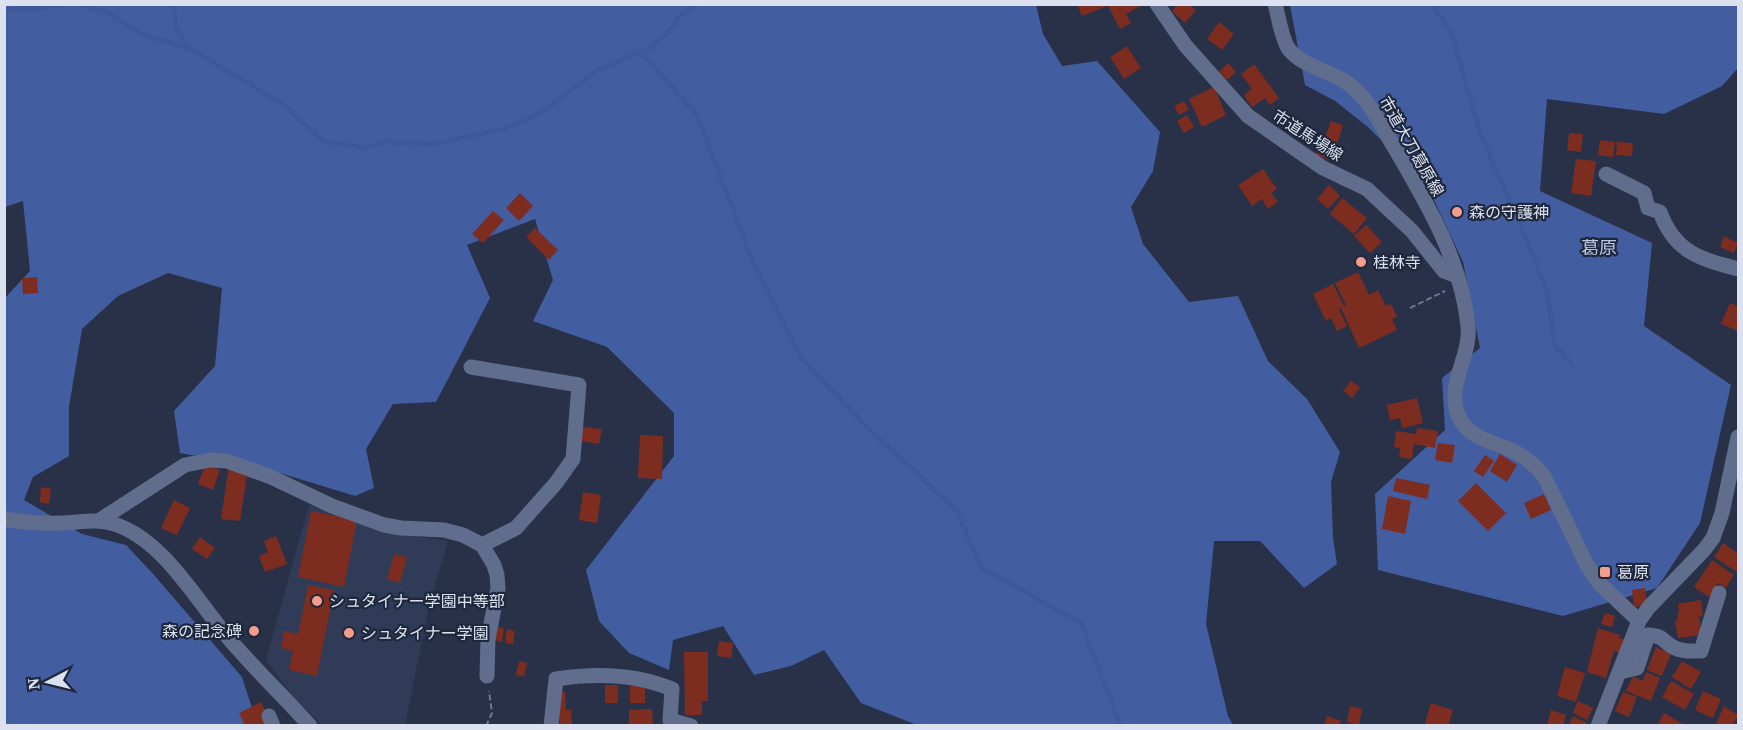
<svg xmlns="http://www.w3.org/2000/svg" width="1743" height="730" font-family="'Source Serif 4','Noto Sans JP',serif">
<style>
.built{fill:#2f3b57}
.forest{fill:#435da1}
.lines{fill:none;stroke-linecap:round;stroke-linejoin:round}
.stream{stroke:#3e589b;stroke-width:4.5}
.building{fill:#7d2d20}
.path{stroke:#70778a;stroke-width:2;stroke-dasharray:6 3;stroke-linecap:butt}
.minor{stroke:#606d8c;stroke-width:15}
.poi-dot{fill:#f49d8c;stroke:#1e273c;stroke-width:2}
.labels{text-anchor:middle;stroke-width:4.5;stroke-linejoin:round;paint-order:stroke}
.street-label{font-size:16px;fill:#dbe1ef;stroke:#1e273c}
.poi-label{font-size:16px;fill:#dbe1ef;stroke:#1e273c;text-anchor:start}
.neighbourhood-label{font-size:18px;fill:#b9c5e1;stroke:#1e273c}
</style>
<rect width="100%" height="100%" fill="#283147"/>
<path class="built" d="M309 505 337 513 390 533 448 541 429 606 405 725H322L294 698 266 660Z"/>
<g class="forest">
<path d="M5 5H1036L1043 34 1062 66 1097 61 1160 132 1153 171 1131 207 1143 244 1189 302 1238 296 1268 361 1307 399 1340 452 1331 482 1333 538 1337 564 1304 588 1260 541H1214L1206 624 1228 716 1233 725H917L861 703 824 650 791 666 754 675 723 626 673 640 669 670 629 653 599 621 586 570 674 456V413L607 347 533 321 553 280 535 219 467 245 490 298 436 402 393 404 366 449 374 488 355 496 267 469 180 453 174 411 215 366 222 288 168 273 118 296 82 329 69 407V456L33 477 24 500 82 534 126 545 154 575 242 677 253 711 255 725H5L4 299 30 271 23 201 5 207Z"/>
<path d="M1290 5H1738V68L1722 86 1664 114 1547 99 1540 191 1652 243 1644 326 1731 385 1700 523 1657 588 1563 616 1378 570 1375 494 1445 430 1442 378 1480 348 1463 262 1428 187 1368 127 1335 101 1305 85Z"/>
</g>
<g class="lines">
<g class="stream">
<path d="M79 4 108 13 143 35 189 48 284 105 323 141 365 148 392 140 394 144C406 140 419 145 431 144 456 141 480 132 505 129L507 126C535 123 577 85 600 68L602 69 651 47 672 28 679 17 697 4"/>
<path d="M173 4 176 27 189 48"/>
<path d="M1432 4 1452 34 1480 133 1519 221 1547 291 1555 345 1572 365"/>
<path d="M4 9 26 10 66 4"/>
<path d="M641 52 697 115 752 260 802 359 871 431 956 510 982 568 1081 623 1121 726"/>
</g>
</g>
<g class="building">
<path d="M1077 4H1104L1105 7 1082 16Z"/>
<path d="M1107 4H1144L1126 14 1131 23 1120 29Z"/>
<path d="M1178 4H1189L1196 10 1185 23 1172 11Z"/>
<path d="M1219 22 1234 34 1222 50 1207 39Z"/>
<path d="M1127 46 1141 68 1124 79 1110 57Z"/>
<path d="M1228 63 1236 72 1227 80 1219 72Z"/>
<path d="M1254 64 1279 98 1270 105 1265 98 1252 107 1244 95 1252 89 1241 74Z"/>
<path d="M1214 87 1226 115 1202 127 1189 99Z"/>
<path d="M1184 101 1189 110 1179 115 1174 106Z"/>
<path d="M1187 115 1194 127 1184 133 1177 121Z"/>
<path d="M1331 121 1343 125 1337 145 1324 141Z"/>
<path d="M1569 133 1583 134 1581 152 1567 150Z"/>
<path d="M1600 140 1615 142 1613 157 1598 155Z"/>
<path d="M1321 141 1338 147 1332 161 1315 155Z"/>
<path d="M1617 142 1633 143 1632 156 1616 155Z"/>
<path d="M1576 159 1596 161 1591 196 1571 193Z"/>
<path d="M1263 169 1277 189 1271 193 1278 202 1268 209 1262 199 1252 206 1238 185Z"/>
<path d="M1329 185 1340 196 1328 209 1317 199Z"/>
<path d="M520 193 533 206 519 221 506 208Z"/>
<path d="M1342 198 1367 218 1354 234 1330 214Z"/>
<path d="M493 211 504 220 483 243 472 234Z"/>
<path d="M1366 225 1382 242 1370 253 1354 236Z"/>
<path d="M535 228 558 250 549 260 526 237Z"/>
<path d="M1724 236 1738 243 1734 253 1720 247Z"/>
<path d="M1358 272 1369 295 1378 290 1386 306 1391 304 1397 317 1392 319 1397 330 1359 348 1341 308 1339 309 1347 326 1337 331 1331 318 1326 321 1313 294 1333 284 1344 306 1346 305 1335 283Z"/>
<path d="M37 277 38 293 23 294 22 278Z"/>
<path d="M1730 303 1738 306V331L1721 324Z"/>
<path d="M1351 381 1360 387 1352 398 1343 391Z"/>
<path d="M1417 398 1423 423 1402 428 1400 418 1390 420 1387 405Z"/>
<path d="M583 427 602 429 599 444 581 441Z"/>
<path d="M1417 428 1438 431 1435 448 1414 444 1412 459 1399 457 1400 448 1394 447 1396 431 1416 434Z"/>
<path d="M640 435 663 436 662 479 638 478Z"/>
<path d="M1438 443 1455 445 1452 463 1435 460Z"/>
<path d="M1500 454 1517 465 1507 482 1490 471Z"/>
<path d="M1485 455 1494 461 1483 477 1474 471Z"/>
<path d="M205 465 220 470 213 490 198 484Z"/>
<path d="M229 465 248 468 240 521 221 519Z"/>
<path d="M1396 478 1430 485 1427 499 1393 491Z"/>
<path d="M1476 483 1506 513 1488 531 1458 501Z"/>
<path d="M41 487 51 489 49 504 40 502Z"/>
<path d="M583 492 601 495 597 523 579 520Z"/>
<path d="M1544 494 1551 510 1531 519 1524 503Z"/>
<path d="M1388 496 1411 501 1405 534 1382 529Z"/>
<path d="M174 500 190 508 177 535 161 528Z"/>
<path d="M311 511 357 520 344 587 298 577Z"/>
<path d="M276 536 287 564 265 572 259 556 268 552 264 541Z"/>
<path d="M200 537 215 548 207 559 192 549Z"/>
<path d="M1723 543 1738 553 1737 572 1714 557Z"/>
<path d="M394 554 407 557 400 583 387 579Z"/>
<path d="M1712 560 1734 575 1726 588 1718 583 1709 597 1694 587Z"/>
<path d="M308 585 334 590 317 676 289 670 293 651 281 648 284 631 298 634Z"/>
<path d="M1645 588 1647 605 1634 607 1632 590Z"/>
<path d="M1701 600 1703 616H1699L1702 635 1678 638 1675 621 1678 620 1677 613H1679L1678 604Z"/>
<path d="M1605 613 1615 616 1612 627 1601 624Z"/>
<path d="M496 627 504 628 502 642 494 640Z"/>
<path d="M1598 628 1620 635 1619 638 1627 640 1623 654 1614 651 1606 678 1587 672Z"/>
<path d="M507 629 515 631 513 644 505 643Z"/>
<path d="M719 641 733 643 731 658 717 656Z"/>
<path d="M1656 647 1671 654 1662 676 1647 670Z"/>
<path d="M684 652H708V701H702V715H685Z"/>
<path d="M519 661 527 663 524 676 516 675Z"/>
<path d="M1682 661 1701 672 1691 689 1672 677Z"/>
<path d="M1565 667 1585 673 1576 702 1557 696Z"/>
<path d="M1646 672 1660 678 1651 701 1626 691 1633 676 1643 681Z"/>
<path d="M1671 681 1694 694 1685 710 1662 697Z"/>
<rect x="605" y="685" width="13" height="18"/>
<rect x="630" y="686" width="15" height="17"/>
<path d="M1703 691 1721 699 1713 718 1695 710Z"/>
<path d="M558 692H565L566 710H571L572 726H560Z"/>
<path d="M1623 692 1637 697 1629 717 1615 711Z"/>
<path d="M1578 701 1593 708 1587 720 1573 713Z"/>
<path d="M261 702 266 713 261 715 267 726H245L239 713Z"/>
<path d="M1431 703 1453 710 1448 726H1427L1425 723Z"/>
<path d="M1350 706 1362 709 1359 725 1347 722Z"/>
<path d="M1724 706 1738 715 1733 726H1715Z"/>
<path d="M652 709 653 726H629V710Z"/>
<path d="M1551 710 1566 715 1563 726H1547Z"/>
<path d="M1664 713 1683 724 1682 726H1657Z"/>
<path d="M1327 716 1341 721 1339 726H1324Z"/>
<path d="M1573 716 1587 723 1585 726H1568Z"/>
</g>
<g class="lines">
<g class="path">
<path d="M1410 308 1445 291"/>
<path d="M169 636 196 622"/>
<path d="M486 726 492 713 489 691"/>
</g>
<g class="minor">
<path d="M1157 4 1185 45 1248 116 1323 168 1367 189 1412 231 1444 271 1457 276"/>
<path d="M1275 4C1279 18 1281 36 1288 48 1301 66 1328 70 1346 82 1363 94 1373 110 1383 128 1418 189 1461 254 1468 326 1471 357 1446 384 1458 415 1468 439 1492 441 1513 451 1525 457 1536 466 1544 476L1587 565 1599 583 1639 621"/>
<path d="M1606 174 1644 193 1648 208 1660 212C1675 253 1701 259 1738 269"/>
<path d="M471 367 579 385 573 459 556 483 516 528 482 545"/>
<path d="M4 519C22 522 41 524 59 523 78 523 96 518 114 524 162 539 195 598 226 635 252 667 283 695 310 726"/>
<path d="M100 520 185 465 210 460 227 461 271 477 332 506 384 525 401 528 444 530 463 535 482 545 494 565 497 575 498 588 488 639 487 676"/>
<path d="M1620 672 1637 668 1648 635C1666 636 1662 642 1675 648 1683 652 1692 651 1701 651L1719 593"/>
<path d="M269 716 273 726"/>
<path d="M551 726 556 679C594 673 636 674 672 689L670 720 691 726"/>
<path d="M1598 726 1639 621 1649 607 1704 550 1713 538 1722 513 1738 437"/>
</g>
</g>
<g class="poi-dot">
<circle cx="1457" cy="212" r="6"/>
<circle cx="1361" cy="262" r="6"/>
<rect x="1599" y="566" width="12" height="12" rx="3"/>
<circle cx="317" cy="601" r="6"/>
<circle cx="254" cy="631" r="6"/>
<circle cx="349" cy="633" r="6"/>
</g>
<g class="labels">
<g class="street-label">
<text transform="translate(1308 135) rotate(33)" y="6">市道馬場線</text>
<text transform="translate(1412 146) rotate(60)" y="6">市道大刀葛原線</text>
</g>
<g class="poi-label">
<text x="1469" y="218">森の守護神</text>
<text x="1373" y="268">桂林寺</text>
<text x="1617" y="578">葛原</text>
<text x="329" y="607">シュタイナー学園中等部</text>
<text x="242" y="637" text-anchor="end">森の記念碑</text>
<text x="361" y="639">シュタイナー学園</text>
</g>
<g class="neighbourhood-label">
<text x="1599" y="254">葛原</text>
</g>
</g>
<rect width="1743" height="730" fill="none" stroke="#dbe1ef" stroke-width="12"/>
<g transform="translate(48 682) rotate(263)" stroke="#1e273c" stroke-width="4.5" paint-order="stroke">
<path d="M0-4.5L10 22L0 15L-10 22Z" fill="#dbe1ef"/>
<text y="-9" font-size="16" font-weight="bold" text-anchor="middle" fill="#dbe1ef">N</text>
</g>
</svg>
